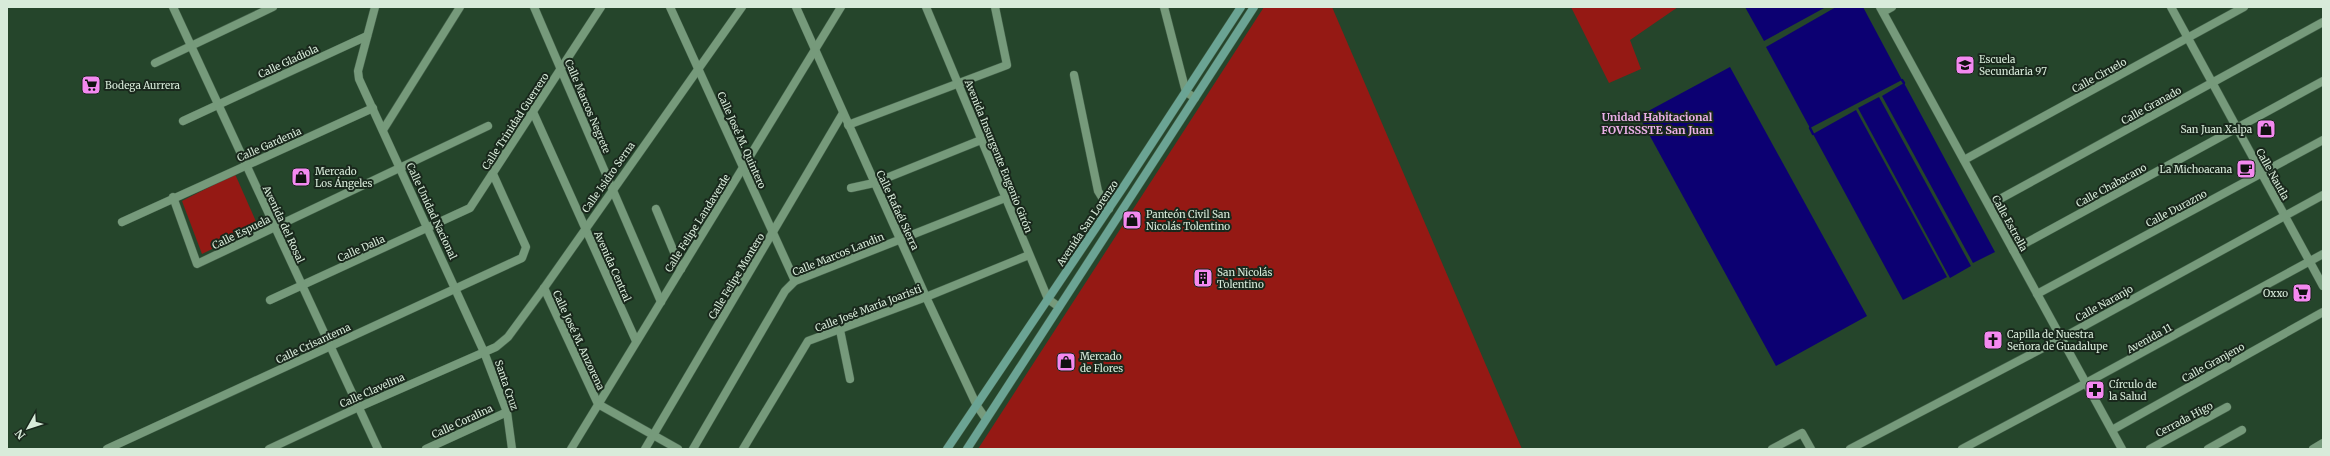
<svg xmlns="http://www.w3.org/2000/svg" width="2330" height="456" font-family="Merriweather,serif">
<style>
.green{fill:#951914}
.water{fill:#0c0072}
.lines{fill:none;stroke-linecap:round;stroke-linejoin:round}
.stream{stroke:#0c0072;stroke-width:2.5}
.minor-casing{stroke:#44614a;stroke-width:9}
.tertiary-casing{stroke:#44614a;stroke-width:9}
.secondary-casing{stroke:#44614a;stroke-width:9}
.minor{stroke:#769a7b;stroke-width:8}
.tertiary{stroke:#769a7b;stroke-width:8}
.secondary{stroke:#6ba494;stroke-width:8}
.labels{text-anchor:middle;stroke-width:4;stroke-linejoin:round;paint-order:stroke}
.poi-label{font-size:10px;fill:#d8ebda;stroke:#19281c;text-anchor:start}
.street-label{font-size:10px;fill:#d8ebda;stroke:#19281c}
.neighbourhood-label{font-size:11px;font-weight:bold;fill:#ebb0e7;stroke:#19281c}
</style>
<rect width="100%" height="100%" fill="#25452b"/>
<g class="green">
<path d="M1264 7H1332L1522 449H978Z"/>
<path d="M1571 7H1678L1630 40 1641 69 1609 83Z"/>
<path d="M235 174 258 226 202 254 182 201Z"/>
</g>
<g class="water">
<path d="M1745 7H1826L1764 41Z"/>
<path d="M1836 7H1863L1902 80 1810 128 1766 47Z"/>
<path d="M1730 67 1867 316 1776 366 1639 116Z"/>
<path d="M1904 83 1995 252 1973 263 1882 96Z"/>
<path d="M1879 97 1971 266 1950 278 1858 108Z"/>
<path d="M1856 110 1947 277 1903 300 1813 134Z"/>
</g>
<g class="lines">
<g class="stream">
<path d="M1902 80 1904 83"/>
<path d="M1810 128 1813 134"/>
</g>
<defs>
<g id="minor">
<path d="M375 7 358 71 359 79 484 352 507 412 512 449"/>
<path d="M534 7 661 302"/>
<path d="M670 7 795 281"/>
<path d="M796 7 926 297 977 406 986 419"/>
<path d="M926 7 1048 299 1059 307"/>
<path d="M1164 7 1186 92 1195 98"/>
<path d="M1880 7 2122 449"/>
<path d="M2171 7 2323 286"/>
<path d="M1883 12 1892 7"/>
<path d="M155 63 273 7"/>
<path d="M1074 75 1098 191 1109 209"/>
<path d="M533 112 636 341"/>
<path d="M183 121 367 36"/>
<path d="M848 125 1007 65 995 7"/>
<path d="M383 130 460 7"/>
<path d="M1964 160 2244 7"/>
<path d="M851 188 874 183 981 140"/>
<path d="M173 197 197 264 488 126"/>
<path d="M1989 205 2323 22"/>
<path d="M656 209 681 269"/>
<path d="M122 222 373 108"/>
<path d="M2013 250 2323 81"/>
<path d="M544 288 598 404 678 449"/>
<path d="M2037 294 2323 140"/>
<path d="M270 300 470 208 601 7"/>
<path d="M840 330 850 379"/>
<path d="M2112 430 2323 312"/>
<path d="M107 449 522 258 526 247 493 174"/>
<path d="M269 449 359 407 496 347 508 337 544 288 742 7"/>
<path d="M426 449 507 412"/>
<path d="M571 449 841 7"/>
<path d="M645 449 843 113"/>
<path d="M693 449 785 291 795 281 1005 198"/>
<path d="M743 449 808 341 926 297 1029 255"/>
<path d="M1772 449 1802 433 1811 449"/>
<path d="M1850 449 2062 338 2323 195"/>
<path d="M1962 449 2086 383"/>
<path d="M2150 449 2227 407"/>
<path d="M2208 449 2242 430"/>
<path d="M2313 449 2323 443"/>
</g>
<g id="tertiary">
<path d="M173 7 378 449"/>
<path d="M2086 383 2323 254"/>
</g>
<g id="secondary">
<path d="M947 449 1124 186 1241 7"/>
<path d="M967 449 1254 7"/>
</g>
</defs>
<use href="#minor" class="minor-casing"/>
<use href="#tertiary" class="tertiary-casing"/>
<use href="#secondary" class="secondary-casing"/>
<use href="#minor" class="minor"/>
<use href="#tertiary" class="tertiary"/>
<use href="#secondary" class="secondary"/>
</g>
<defs>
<symbol id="school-square" viewBox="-11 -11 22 22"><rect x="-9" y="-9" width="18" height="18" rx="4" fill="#f489f0" stroke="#19281c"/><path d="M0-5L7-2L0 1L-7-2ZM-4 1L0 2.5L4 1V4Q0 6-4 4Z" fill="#111"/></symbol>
<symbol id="supermarket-square" viewBox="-11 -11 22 22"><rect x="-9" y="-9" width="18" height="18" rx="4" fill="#f489f0" stroke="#19281c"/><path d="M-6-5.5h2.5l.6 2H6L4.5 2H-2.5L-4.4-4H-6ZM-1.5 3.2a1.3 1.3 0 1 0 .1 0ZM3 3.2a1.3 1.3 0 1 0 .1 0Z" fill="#111"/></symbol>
<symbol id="shop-square" viewBox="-11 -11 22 22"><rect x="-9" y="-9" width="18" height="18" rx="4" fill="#f489f0" stroke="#19281c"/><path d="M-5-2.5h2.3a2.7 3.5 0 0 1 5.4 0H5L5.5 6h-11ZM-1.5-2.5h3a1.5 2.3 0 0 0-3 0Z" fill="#111"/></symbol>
<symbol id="cafe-square" viewBox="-11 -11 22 22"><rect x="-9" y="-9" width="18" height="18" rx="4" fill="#f489f0" stroke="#19281c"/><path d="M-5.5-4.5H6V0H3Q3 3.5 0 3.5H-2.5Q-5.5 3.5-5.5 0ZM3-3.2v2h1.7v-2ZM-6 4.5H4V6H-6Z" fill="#111"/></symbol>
<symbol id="building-square" viewBox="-11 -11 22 22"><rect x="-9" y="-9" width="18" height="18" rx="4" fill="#f489f0" stroke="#19281c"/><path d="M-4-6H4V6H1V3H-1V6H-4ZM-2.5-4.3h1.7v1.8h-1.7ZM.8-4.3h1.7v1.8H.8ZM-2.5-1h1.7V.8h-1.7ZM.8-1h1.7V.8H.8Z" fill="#111"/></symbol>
<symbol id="church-square" viewBox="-11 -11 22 22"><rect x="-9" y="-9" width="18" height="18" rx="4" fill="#f489f0" stroke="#19281c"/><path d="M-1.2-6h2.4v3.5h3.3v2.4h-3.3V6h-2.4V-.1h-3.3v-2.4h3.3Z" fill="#111"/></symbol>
<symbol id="pharmacy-square" viewBox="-11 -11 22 22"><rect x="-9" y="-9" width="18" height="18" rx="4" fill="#f489f0" stroke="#19281c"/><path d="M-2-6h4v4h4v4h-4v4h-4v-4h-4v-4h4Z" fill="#111"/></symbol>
</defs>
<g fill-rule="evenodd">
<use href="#school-square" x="1954" y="54" width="22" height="22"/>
<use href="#supermarket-square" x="80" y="74" width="22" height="22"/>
<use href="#shop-square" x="2255" y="118" width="22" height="22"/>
<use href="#cafe-square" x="2235" y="158" width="22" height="22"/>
<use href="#shop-square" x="290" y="166" width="22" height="22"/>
<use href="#shop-square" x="1121" y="209" width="22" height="22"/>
<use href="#building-square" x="1192" y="267" width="22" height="22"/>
<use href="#supermarket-square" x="2291" y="282" width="22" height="22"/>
<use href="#church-square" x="1982" y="329" width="22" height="22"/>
<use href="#shop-square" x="1055" y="351" width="22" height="22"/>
<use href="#pharmacy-square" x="2084" y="379" width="22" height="22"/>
</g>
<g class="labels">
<g class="poi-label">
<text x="1979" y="63">Escuela<tspan x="1979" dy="12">Secundaria 97</tspan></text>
<text x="105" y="89">Bodega Aurrera</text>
<text x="2252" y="133" text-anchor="end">San Juan Xalpa</text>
<text x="2232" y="173" text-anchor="end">La Michoacana</text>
<text x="315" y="175">Mercado<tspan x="315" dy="12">Los Ángeles</tspan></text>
<text x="1146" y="218">Panteón Civil San<tspan x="1146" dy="12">Nicolás Tolentino</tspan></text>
<text x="1217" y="276">San Nicolás<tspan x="1217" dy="12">Tolentino</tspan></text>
<text x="2288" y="297" text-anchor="end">Oxxo</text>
<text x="2007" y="338">Capilla de Nuestra<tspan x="2007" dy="12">Señora de Guadalupe</tspan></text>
<text x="1080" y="360">Mercado<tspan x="1080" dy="12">de Flores</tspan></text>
<text x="2109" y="388">Círculo de<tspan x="2109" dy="12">la Salud</tspan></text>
</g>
<g class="street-label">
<text transform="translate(288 61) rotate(-25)" y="4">Calle Gladiola</text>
<text transform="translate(2099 75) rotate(-29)" y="4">Calle Ciruelo</text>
<text transform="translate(2151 105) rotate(-29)" y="4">Calle Granado</text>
<text transform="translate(588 106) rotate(67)" y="4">Calle Marcos Negrete</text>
<text transform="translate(515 121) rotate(-57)" y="4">Calle Trinidad Guerrero</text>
<text transform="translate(742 140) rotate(66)" y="4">Calle José M. Quintero</text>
<text transform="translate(269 144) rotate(-24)" y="4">Calle Gardenia</text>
<text transform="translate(999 156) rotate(68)" y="4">Avenida Insurgente Eugenio Girón</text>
<text transform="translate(2273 174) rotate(61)" y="4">Calle Nautla</text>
<text transform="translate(608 177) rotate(-55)" y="4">Calle Isidro Serna</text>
<text transform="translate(2111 185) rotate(-29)" y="4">Calle Chabacano</text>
<text transform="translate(2176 208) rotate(-28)" y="4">Calle Durazno</text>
<text transform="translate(898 210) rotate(65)" y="4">Calle Rafaél Sierra</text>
<text transform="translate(432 211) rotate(65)" y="4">Calle Unidad Nacional</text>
<text transform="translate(697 223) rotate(-58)" y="4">Calle Felipe Landaverde</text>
<text transform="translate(1087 223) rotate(-56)" y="4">Avenida San Lorenzo</text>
<text transform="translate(2010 223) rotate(61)" y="4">Calle Estrella</text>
<text transform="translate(284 224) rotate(65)" y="4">Avenida del Rosal</text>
<text transform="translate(241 232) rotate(-26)" y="4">Calle Espuela</text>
<text transform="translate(361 248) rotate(-24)" y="4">Calle Dalia</text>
<text transform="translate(838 254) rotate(-22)" y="4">Calle Marcos Landin</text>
<text transform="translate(613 266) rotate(66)" y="4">Avenida Central</text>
<text transform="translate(736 276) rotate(-59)" y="4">Calle Felipe Montero</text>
<text transform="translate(2104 303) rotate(-29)" y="4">Calle Naranjo</text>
<text transform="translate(868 308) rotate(-21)" y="4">Calle José María Joaristi</text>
<text transform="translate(2149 338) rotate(-29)" y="4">Avenida 11</text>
<text transform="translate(579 340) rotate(65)" y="4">Calle José M. Anzorena</text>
<text transform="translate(313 343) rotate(-25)" y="4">Calle Crisantema</text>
<text transform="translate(2213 362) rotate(-29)" y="4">Calle Granjeno</text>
<text transform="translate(507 385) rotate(71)" y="4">Santa Cruz</text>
<text transform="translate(372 390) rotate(-24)" y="4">Calle Clavelina</text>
<text transform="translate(2184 419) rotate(-28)" y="4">Cerrada Higo</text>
<text transform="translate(462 421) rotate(-25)" y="4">Calle Coralina</text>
</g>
<g class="neighbourhood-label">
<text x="1657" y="121">Unidad Habitacional<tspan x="1657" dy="13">FOVISSSTE San Juan</tspan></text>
</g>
</g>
<rect width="2330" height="456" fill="none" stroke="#d8ebda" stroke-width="16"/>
<g transform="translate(28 428) rotate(231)" stroke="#19281c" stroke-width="3" paint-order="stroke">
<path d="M0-3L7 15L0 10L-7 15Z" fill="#d8ebda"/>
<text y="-6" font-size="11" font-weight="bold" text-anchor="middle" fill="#d8ebda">N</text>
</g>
</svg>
